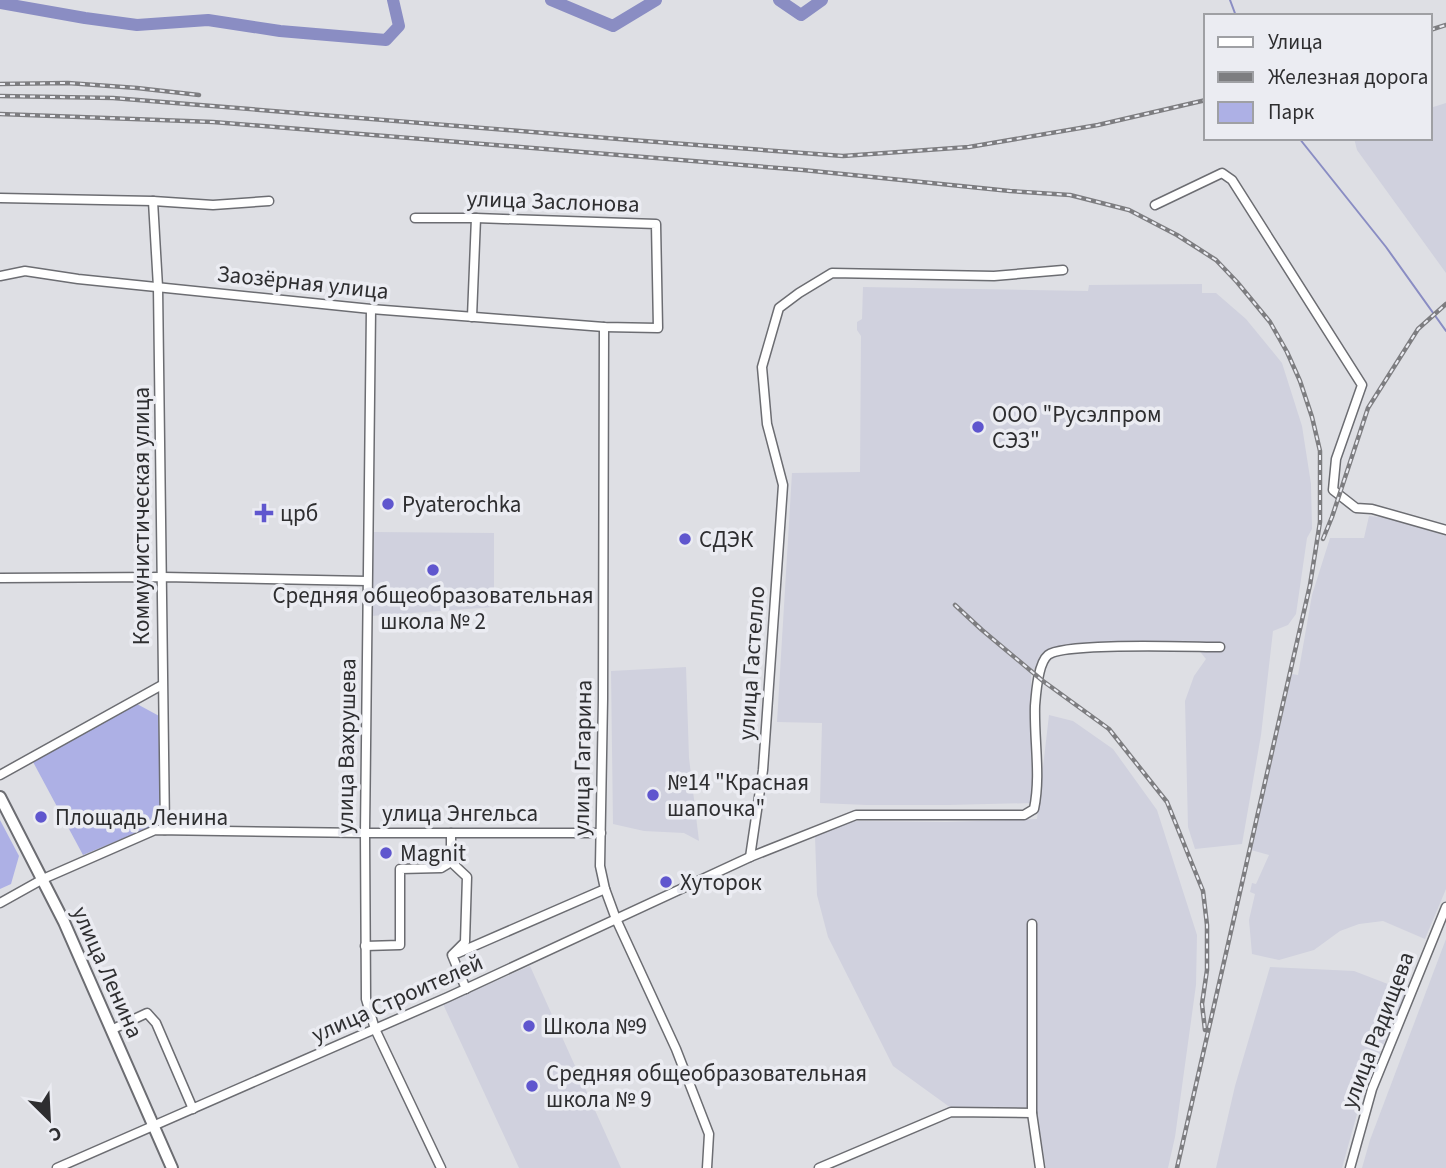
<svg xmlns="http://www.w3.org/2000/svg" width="1446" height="1168" font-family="'Source Sans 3',sans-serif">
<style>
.built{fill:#d0d1de}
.green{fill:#adb0e5}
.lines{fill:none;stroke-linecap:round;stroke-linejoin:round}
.stream{stroke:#8a8dc3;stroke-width:2}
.river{stroke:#8a8dc3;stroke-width:12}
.street-casing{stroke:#6c6d72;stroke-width:11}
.secondary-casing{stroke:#6c6d72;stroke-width:14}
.street{stroke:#fff;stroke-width:8}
.secondary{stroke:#fff;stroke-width:10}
.rail-casing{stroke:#7d7d80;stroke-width:4.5}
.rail{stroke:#ebecf2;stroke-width:2;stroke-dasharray:5;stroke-linecap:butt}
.poi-dot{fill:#5f56ce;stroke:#ebecf2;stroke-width:2.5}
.labels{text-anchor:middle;stroke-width:7;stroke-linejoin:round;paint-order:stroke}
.street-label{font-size:23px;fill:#2e2e30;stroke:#ebecf2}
.poi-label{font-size:23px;fill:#2e2e30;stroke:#ebecf2;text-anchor:start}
</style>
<rect width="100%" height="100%" fill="#dedfe4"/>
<g class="built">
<path d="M1446 103V273L1357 150 1354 138H1430V108Z"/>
<path d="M1202 284V293H1216L1246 319 1282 363 1302 426 1311 484 1312 529 1307 538 1296 614 1288 625 1273 631 1261 735 1242 844 1195 849 1188 827 1185 701 1194 676 1206 659 1193 643 1113 641 1067 646 1047 650 1040 655 1036 666 1031 674 1032 803 948 805H867L820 803 822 723 777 722 792 473 860 472 861 336 857 330V322L862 319 863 287 1088 291 1089 285Z"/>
<path d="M1369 516 1389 518 1446 536V889L1425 939 1383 921 1359 924 1340 931 1314 950 1279 960 1252 954 1249 920 1255 894 1250 892 1252 883 1256 884 1269 855 1251 850 1292 674 1298 675 1312 595 1330 538H1364Z"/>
<path d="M374 532 494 533V607L371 616Z"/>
<path d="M686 667 689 758 699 841 684 833 644 831 613 824 611 671Z"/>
<path d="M1049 715 1073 721 1113 749 1157 810 1197 935 1196 985 1175 1137 1168 1168H1046L1036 1109 951 1108 893 1066 828 937 817 895 815 836 854 821 947 822 1037 819Z"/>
<path d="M1446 939V1168H1362L1370 1140Z"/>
<path d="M530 966 621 1168H519L443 1004Z"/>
<path d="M1270 967 1354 971 1406 991 1362 1096 1342 1168H1216L1235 1086Z"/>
</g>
<g class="green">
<path d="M137 704 161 717 160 823 83 855 32 760Z"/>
<path d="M0 820 19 856 11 884 0 889Z"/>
</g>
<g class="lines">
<g class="stream">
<path d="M1230 0 1236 16"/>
<path d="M1299 138 1386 247 1446 331"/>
</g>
<g class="river">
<path d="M551 0 613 26 656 0"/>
<path d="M779 0 801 15 822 0"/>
<path d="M0 3 85 18 137 25 208 20 280 31 386 40 399 26 393 0"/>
</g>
<defs>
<g id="street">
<path d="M0 198 153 201 213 205 269 201"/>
<path d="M153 201 158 287 165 830"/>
<path d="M1155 205 1222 173 1232 180 1362 385 1336 459 1333 490 1356 508 1372 509 1446 530"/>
<path d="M0 276 25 271 78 279 371 309 604 327 658 328 656 224 476 218H415"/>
<path d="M371 309 365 833 366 999 375 1029 441 1168"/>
<path d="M472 317 476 218"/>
<path d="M604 327 603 699 600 866 605 889 616 919 676 1049 709 1134 707 1168"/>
<path d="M0 578 163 577 367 581"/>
<path d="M0 775 162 685"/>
<path d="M451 833V862L467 877 465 942 452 955 466 989"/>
<path d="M750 857 763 770 783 485 767 424 762 367 779 308 799 293 832 273 994 276 1063 270"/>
<path d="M0 903 43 879 155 830 365 833H601"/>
<path d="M1032 924V1113L1040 1168"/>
<path d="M365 946 400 945V869L441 868 451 862"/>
<path d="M458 953 605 889"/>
<path d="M111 1030 147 1013 156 1023 193 1109"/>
<path d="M57 1168 448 997 750 857 856 815H1024L1034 809C1041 775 1034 741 1035 706 1036 693 1038 663 1048 655 1064 642 1192 647 1220 647"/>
<path d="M819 1168 951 1112 1032 1113"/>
<path d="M1350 1168 1372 1089 1446 907"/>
</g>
<path id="secondary" d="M0 797 64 922 172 1168"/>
</defs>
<use href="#street" class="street-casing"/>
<use href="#secondary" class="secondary-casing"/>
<use href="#street" class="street"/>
<use href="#secondary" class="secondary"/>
<defs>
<g id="rail">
<path d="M1430 30 1446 25"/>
<path d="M0 84 68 83 137 88 199 95"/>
<path d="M0 96 113 98 631 140 843 156 969 147 1098 125 1206 100"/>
<path d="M0 114 213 122 803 170 1010 191 1070 195 1129 210 1177 235 1216 260 1237 282 1270 322 1287 352 1300 381 1312 417 1320 451V522L1310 585 1177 1168"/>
<path d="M1323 539 1332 517 1368 408 1418 329 1446 304"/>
<path d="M955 605 982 630 1043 681 1109 729 1167 802 1203 891 1207 925V970L1202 1004 1205 1030"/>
</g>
</defs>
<use href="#rail" class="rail-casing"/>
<use href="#rail" class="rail"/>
</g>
<g class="poi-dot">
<circle cx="978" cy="427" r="7"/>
<circle cx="388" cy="504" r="7"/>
<path d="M260.5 502.5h7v7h7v7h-7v7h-7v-7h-7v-7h7z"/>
<circle cx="685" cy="539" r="7"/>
<circle cx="433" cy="570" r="7"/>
<circle cx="653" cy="795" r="7"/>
<circle cx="41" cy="817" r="7"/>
<circle cx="386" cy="853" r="7"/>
<circle cx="666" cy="882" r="7"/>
<circle cx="529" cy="1026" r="7"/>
<circle cx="532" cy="1086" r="7"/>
</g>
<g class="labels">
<g class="street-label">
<text transform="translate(553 201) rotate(2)" y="8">улица Заслонова</text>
<text transform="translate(303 282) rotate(6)" y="8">Заозёрная улица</text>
<text transform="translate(141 516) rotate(-90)" y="8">Коммунистическая улица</text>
<text transform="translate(751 663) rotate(-86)" y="8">улица Гастелло</text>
<text transform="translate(346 746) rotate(-89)" y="8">улица Вахрушева</text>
<text transform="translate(582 758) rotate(-89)" y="8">улица Гагарина</text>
<text x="460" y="821">улица Энгельса</text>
<text transform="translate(108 972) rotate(66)" y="8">улица Ленина</text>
<text transform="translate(397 998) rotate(-24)" y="8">улица Строителей</text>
<text transform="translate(1377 1030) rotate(-69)" y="8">улица Радищева</text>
</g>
<g class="poi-label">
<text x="992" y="422">ООО "Русэлпром<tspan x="992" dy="26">СЭЗ"</tspan></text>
<text x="402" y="512">Pyaterochka</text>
<text x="280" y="521">црб</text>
<text x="699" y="547">СДЭК</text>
<text x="433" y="603" text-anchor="middle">Средняя общеобразовательная<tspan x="433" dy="26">школа № 2</tspan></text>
<text x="667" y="790">№14 "Красная<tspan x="667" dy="26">шапочка"</tspan></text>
<text x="55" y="825">Площадь Ленина</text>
<text x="400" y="861">Magnit</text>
<text x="680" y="890">Хуторок</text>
<text x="543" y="1034">Школа №9</text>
<text x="546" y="1081">Средняя общеобразовательная<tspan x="546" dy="26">школа № 9</tspan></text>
</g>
</g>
<rect x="1204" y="14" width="228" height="126" fill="#ebecf2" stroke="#9fa0a4" stroke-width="2"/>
<rect x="1218" y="37" width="35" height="10" fill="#ffffff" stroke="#9fa0a4" stroke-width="2"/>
<text x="1268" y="49" font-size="21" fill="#2e2e30">Улица</text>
<rect x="1218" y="72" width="35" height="10" fill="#7d7d80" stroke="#9fa0a4" stroke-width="2"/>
<text x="1268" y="84" font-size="21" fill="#2e2e30">Железная дорога</text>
<rect x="1218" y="102" width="35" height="21" fill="#adb0e5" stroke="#9fa0a4" stroke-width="2"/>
<text x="1268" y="119" font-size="21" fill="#2e2e30">Парк</text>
<g transform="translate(49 1119) rotate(156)" stroke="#ebecf2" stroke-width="5" paint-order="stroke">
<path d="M0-5L12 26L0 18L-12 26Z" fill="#2e2e30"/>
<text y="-10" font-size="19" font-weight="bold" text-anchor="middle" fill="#2e2e30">С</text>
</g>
</svg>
